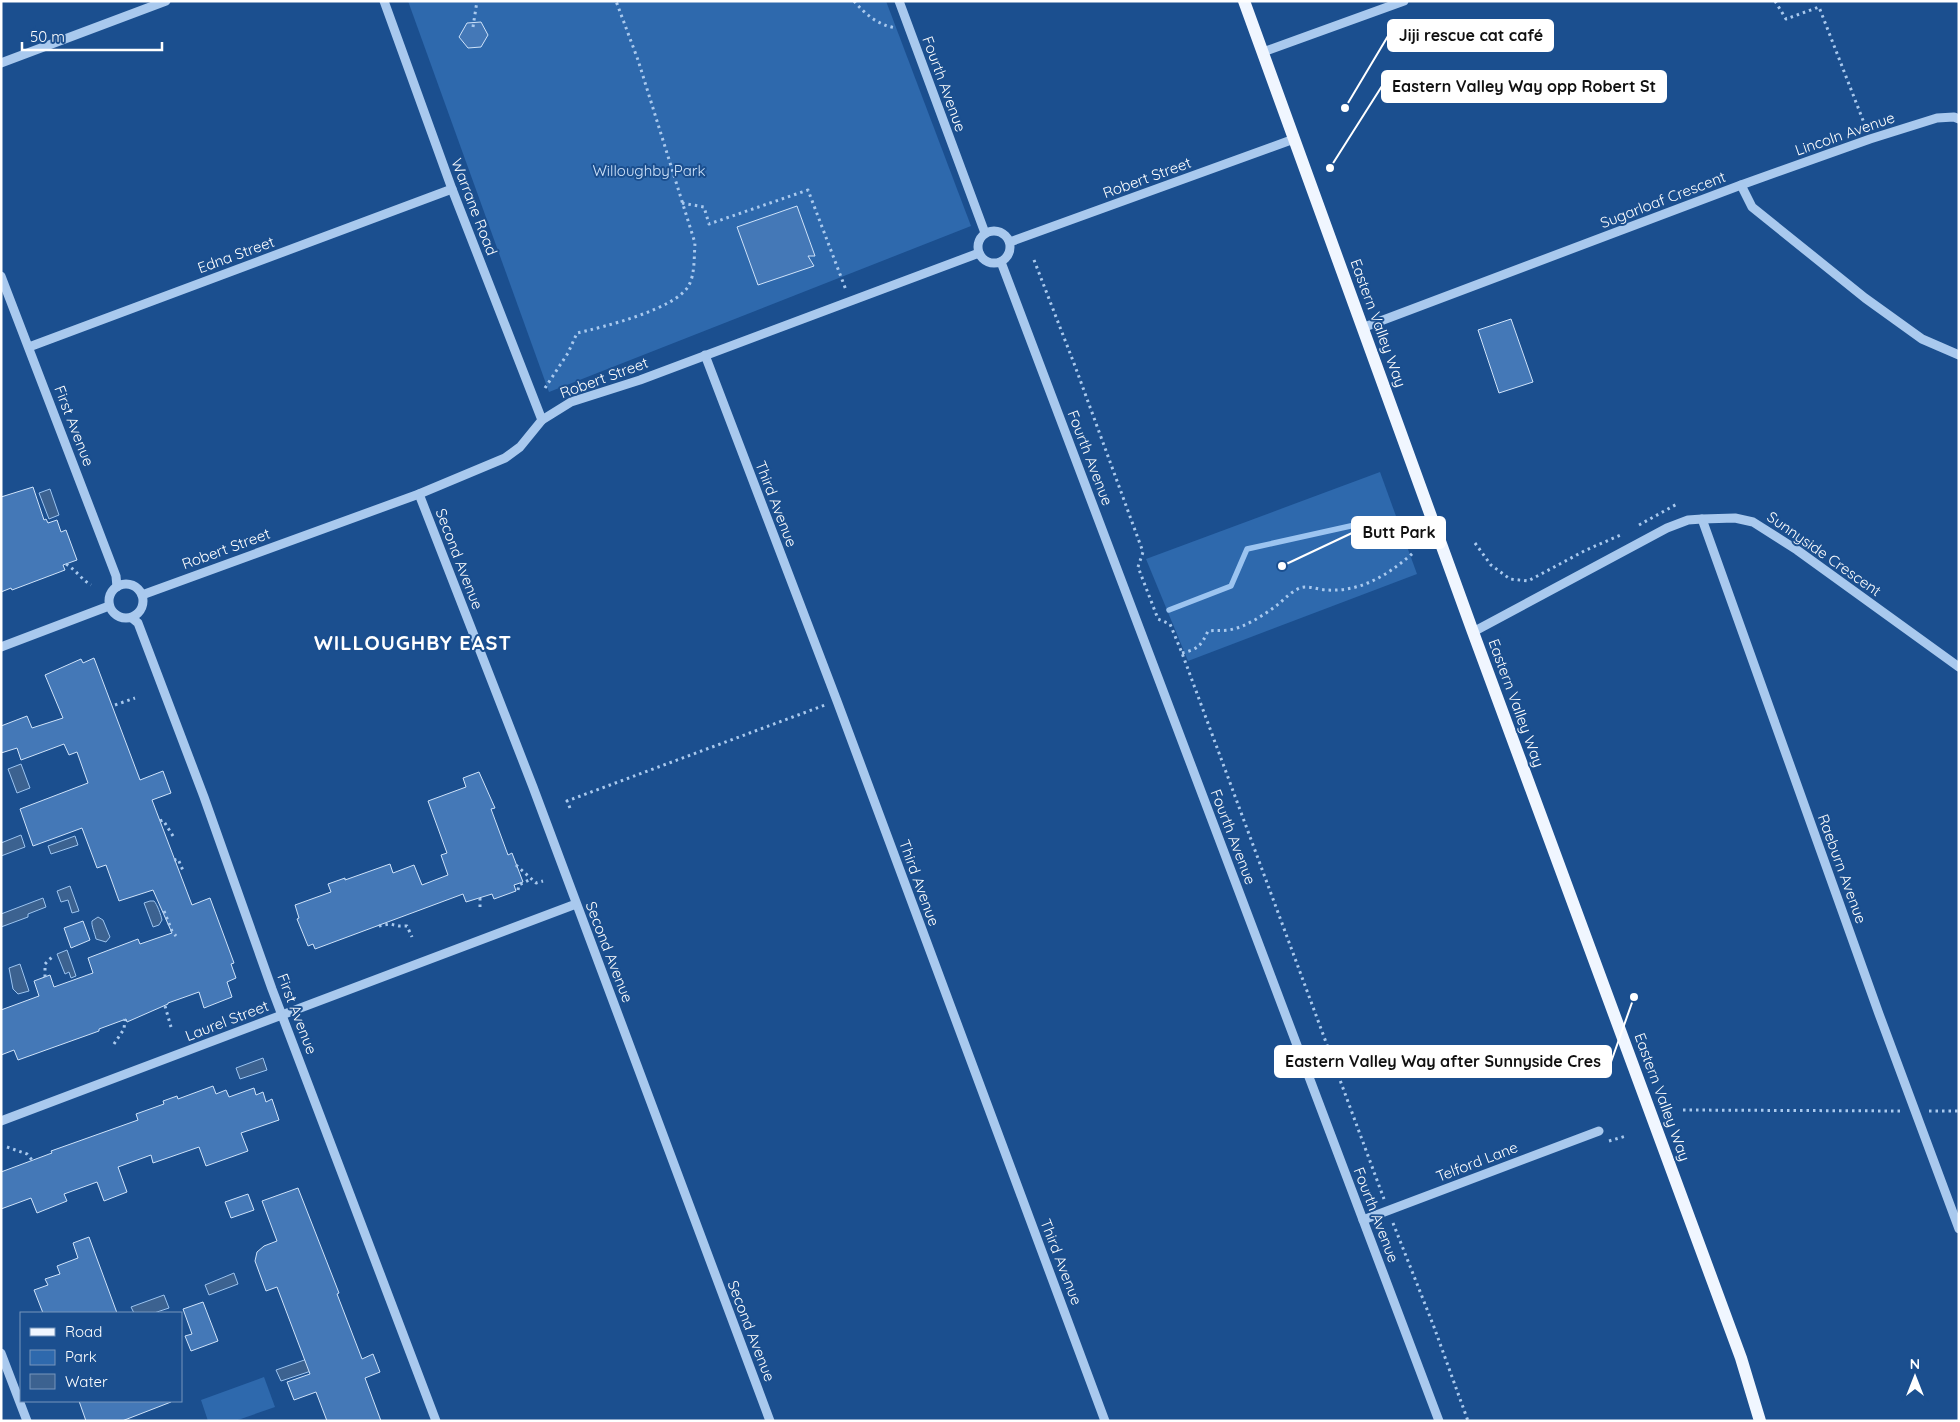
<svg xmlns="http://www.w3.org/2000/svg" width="1960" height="1422" font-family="Quicksand,sans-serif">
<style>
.green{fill:#2e69ad}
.water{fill:#3c6290;stroke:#9cc4f0}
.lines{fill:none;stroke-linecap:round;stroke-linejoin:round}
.stream{stroke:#9cc4f0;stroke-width:5.5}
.building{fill:#4478b7;stroke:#cfe3fa}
.path{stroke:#a9c9ee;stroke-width:3;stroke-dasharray:2.5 4;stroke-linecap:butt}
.minor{stroke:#a9c9ee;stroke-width:9}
.major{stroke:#f0f6ff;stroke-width:12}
.labels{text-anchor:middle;stroke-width:4;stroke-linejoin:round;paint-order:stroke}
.street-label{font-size:15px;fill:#fff;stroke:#1b4f8f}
.park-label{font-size:15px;fill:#cfe3fa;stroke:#1b4f8f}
.district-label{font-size:20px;font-weight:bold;letter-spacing:1px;fill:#fff;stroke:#1b4f8f}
.leader{fill:none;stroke:#fff;stroke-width:2}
.callout-dot{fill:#fff;stroke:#1b4f8f;stroke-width:2}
.callout{fill:#fff;stroke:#fff;stroke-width:2}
.callout-label{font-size:16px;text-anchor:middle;font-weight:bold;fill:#111}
</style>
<rect width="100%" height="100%" fill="#1b4f8f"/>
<g class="green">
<path d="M408 1H886L971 226 549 392Z"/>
<path d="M1380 472 1417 574 1188 661 1146 559Z"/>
<path d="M264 1377 275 1407 235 1421H208L201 1400Z"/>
</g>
<g class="water">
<path d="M50 489 59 515 49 519 39 493Z"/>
<path d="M21 764 30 788 17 793 8 769Z"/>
<path d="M21 835 25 847 1 856V843Z"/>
<path d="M75 836 78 845 51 854 48 846Z"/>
<path d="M70 886 79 911 72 913 68 900 61 902 57 891Z"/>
<path d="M43 898 46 907 28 914V917L1 927V914Z"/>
<path d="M150 901H154C157 904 161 915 162 920L159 925 153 927 144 903Z"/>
<path d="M98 917 103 920 110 937 106 942 96 939C95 934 91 925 92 921Z"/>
<path d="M67 950 76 976 71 978 69 972 65 974 57 954Z"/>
<path d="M20 964 29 991 18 994 13 989 9 968Z"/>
<path d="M263 1058 267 1070 240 1079 236 1068Z"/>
<path d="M234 1273 238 1284 209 1295 205 1285Z"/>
<path d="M164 1295 169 1308 154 1313H134L131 1307Z"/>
<path d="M310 1358 314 1370 281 1381 276 1370Z"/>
</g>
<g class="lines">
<path class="stream" d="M1169 610 1231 586 1247 549 1382 519"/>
</g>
<g class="building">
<path d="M481 22 488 35 481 47 468 48 459 37 467 23Z"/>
<path d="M797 206 815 256H808L814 266 758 285 737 227Z"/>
<path d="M1511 319 1533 382 1499 393 1478 330Z"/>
<path d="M33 487 44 520 46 519 48 523 57 520 61 532 66 530 77 560 63 565 65 570 12 590 11 588 1 592V497Z"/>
<path d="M94 658 140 780 163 771 171 793 152 800 192 905 210 898 234 963 231 964 236 978 227 982 232 997 204 1008 199 992 168 1003V1004L127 1022 126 1019 99 1029V1031L18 1060 14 1050 1 1055V1010L39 996 34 981 50 975 54 987 93 973 88 958 138 939 140 944 172 933 153 890 119 901 106 865 97 868 82 828 33 846 20 809 88 783 77 752 69 755 64 744 21 760 17 748 1 753V726L27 716 32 728 63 718 45 675 81 659 83 663Z"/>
<path d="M479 772 495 808 491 809 508 855 512 853 523 882 514 885 516 891 494 899 492 894 466 902 463 894 315 949 313 944 308 946 297 919 299 918 295 905 331 892 328 884 345 878V880L390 864 393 873 414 865 422 885 448 875 441 855 447 853 428 801 466 787 463 778Z"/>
<path d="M83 921 90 940 71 948 64 928Z"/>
<path d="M213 1086 216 1094 226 1090 229 1097 254 1088 256 1095 263 1092 266 1102 272 1099 279 1120 241 1133 248 1151 206 1166 199 1147 153 1163 151 1155 118 1167 127 1192 104 1201 97 1182 64 1194 67 1201 37 1213 31 1198 1 1209V1172L52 1153 51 1151 138 1120 136 1114 164 1104 163 1101 177 1096 178 1099Z"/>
<path d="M298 1188 339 1293 337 1294 362 1359 373 1354 380 1372 365 1378 381 1421H327L316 1392 294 1400 287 1382 310 1374 277 1287 266 1291 255 1261 257 1252 264 1246 277 1241 262 1201Z"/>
<path d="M248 1194 254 1210 231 1218 225 1202Z"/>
<path d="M89 1237 117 1313H43L34 1290 48 1285 45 1279 60 1274 57 1266 78 1258 73 1243Z"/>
<path d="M203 1302 218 1341 191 1351 185 1336 192 1334 183 1309Z"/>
<path d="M79 1401H171V1402L122 1421H86Z"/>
</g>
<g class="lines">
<g class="path">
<path d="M854 1C866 15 878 25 896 28"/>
<path d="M1775 1 1786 19 1819 7 1866 128"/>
<path d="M473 27 477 1"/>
<path d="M682 203 704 207 709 224 808 190 846 290"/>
<path d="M1034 260 1075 366 1143 552 1138 567 1158 619 1170 624 1182 653 1384 1199"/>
<path d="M545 388 568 353 577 333C603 327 677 309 689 285 695 274 694 256 695 243L638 60 616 1"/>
<path d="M1639 525 1677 504"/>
<path d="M1475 543 1491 565 1510 579 1528 581 1586 550 1623 534"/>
<path d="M66 564C76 570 81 579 91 585"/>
<path d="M1182 653C1198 649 1201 646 1208 631 1215 630 1221 631 1228 630 1244 628 1262 616 1276 606 1284 600 1290 592 1300 588 1308 585 1319 590 1327 590 1361 592 1388 575 1413 553"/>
<path d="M115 705 135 698"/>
<path d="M570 808 567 801 825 705"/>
<path d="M160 821 163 820 173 836"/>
<path d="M174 860 178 859 184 873"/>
<path d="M516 865 536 883 543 881"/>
<path d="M518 890 519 885 531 879"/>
<path d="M480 898V911"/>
<path d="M164 911 172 931 176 936"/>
<path d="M379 926 390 924 399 926H407L412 937"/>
<path d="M45 977V964L53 956"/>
<path d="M165 1006 171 1027"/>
<path d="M114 1044 124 1029 125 1019"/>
<path d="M1683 1110 1903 1111"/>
<path d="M1929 1111H1959"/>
<path d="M1609 1141 1626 1136"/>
<path d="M7 1147 27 1154 32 1160"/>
<path d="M1393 1223 1434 1327 1468 1421"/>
</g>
<g class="minor">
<path d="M384 1 452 189 542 420"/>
<path d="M899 1 985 233"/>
<path d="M1263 52 1404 1"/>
<path d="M1 63 166 1"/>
<path d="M1741 185 1870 139 1937 118 1954 117 1959 119"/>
<circle cx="994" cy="247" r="16"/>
<path d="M1010 242 1294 139"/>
<path d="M1001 262 1439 1421"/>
<path d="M1 276 116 576 117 587"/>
<path d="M1362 328 1741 185 1752 207 1865 298 1922 339 1959 355"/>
<path d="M29 347 452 189"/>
<path d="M705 355 837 701 1105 1421"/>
<path d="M419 494 533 787 770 1421"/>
<path d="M1702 519 1879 1014 1959 1229"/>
<circle cx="126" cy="601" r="17"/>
<path d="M142 595 419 494 505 458 520 447 542 420 571 402 640 380 979 253"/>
<path d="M132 618 138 623 204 797 272 989 436 1421"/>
<path d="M1473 632 1667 528 1688 520 1702 519 1735 518 1753 522 1797 550 1959 667"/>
<path d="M1 647 109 606"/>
<path d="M1 1121 576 904"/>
<path d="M1363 1220 1599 1131"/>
<path d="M1 1353 27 1421"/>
</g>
<path class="major" d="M1244 1 1473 632 1741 1358 1760 1421"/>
</g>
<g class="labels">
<g class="street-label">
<text transform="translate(944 84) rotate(70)" y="5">Fourth Avenue</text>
<text transform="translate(1845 134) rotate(-19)" y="5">Lincoln Avenue</text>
<text transform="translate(1147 178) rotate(-20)" y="5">Robert Street</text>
<text transform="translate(1663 200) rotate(-21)" y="5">Sugarloaf Crescent</text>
<text transform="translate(474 207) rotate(69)" y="5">Warrane Road</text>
<text transform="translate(236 255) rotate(-20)" y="5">Edna Street</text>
<text transform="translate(1378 323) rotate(70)" y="5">Eastern Valley Way</text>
<text transform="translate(604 378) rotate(-20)" y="5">Robert Street</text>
<text transform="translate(74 426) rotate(69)" y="5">First Avenue</text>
<text transform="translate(1090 458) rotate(69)" y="5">Fourth Avenue</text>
<text transform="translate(776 504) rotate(69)" y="5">Third Avenue</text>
<text transform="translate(226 549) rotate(-20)" y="5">Robert Street</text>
<text transform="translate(1824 554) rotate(35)" y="5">Sunnyside Crescent</text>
<text transform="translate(459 559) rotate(69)" y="5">Second Avenue</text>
<text transform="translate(1516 703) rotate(70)" y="5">Eastern Valley Way</text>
<text transform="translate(1233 837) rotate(69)" y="5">Fourth Avenue</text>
<text transform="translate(1842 869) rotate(70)" y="5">Raeburn Avenue</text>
<text transform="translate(919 883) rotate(70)" y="5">Third Avenue</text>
<text transform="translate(609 952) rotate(69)" y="5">Second Avenue</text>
<text transform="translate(297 1014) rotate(69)" y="5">First Avenue</text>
<text transform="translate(227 1021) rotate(-21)" y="5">Laurel Street</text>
<text transform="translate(1662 1097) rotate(70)" y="5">Eastern Valley Way</text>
<text transform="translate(1477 1162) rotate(-21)" y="5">Telford Lane</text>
<text transform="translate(1376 1215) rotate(69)" y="5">Fourth Avenue</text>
<text transform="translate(1061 1262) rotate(69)" y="5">Third Avenue</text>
<text transform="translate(751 1331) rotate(69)" y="5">Second Avenue</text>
</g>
<g class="park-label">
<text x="649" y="176">Willoughby Park</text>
</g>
<g class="district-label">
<text x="413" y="650">WILLOUGHBY EAST</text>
</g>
</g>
<path class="leader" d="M1345 108L1388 36M1330 168L1382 86M1282 566L1352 533M1634 997L1611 1062"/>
<g class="callout-dot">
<circle cx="1345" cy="108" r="5"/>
<circle cx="1330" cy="168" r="5"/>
<circle cx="1282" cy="566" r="5"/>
<circle cx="1634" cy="997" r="5"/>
</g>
<g class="callout">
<rect x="1388" y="20" width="165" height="31" rx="5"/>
<rect x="1382" y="71" width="284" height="31" rx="5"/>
<rect x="1352" y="517" width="93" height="31" rx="5"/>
<rect x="1275" y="1046" width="336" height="31" rx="5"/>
</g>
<g class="callout-label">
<text x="1471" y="41">Jiji rescue cat café</text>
<text x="1524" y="92">Eastern Valley Way opp Robert St</text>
<text x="1399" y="538">Butt Park</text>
<text x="1443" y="1067">Eastern Valley Way after Sunnyside Cres</text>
</g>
<rect width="1960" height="1422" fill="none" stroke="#ffffff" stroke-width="5"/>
<rect x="20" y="1312" width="162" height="90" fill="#1b4f8f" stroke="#7695bc"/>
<rect x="30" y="1328" width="25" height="8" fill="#f0f6ff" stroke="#7695bc"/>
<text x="65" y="1337" font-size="15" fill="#ffffff">Road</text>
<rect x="30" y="1350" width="25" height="15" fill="#2e69ad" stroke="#7695bc"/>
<text x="65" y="1362" font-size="15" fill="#ffffff">Park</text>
<rect x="30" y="1374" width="25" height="15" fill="#3c6290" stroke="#7695bc"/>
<text x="65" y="1387" font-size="15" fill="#ffffff">Water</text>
<g transform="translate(1915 1377)" stroke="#1b4f8f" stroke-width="4" paint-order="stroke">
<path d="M0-4L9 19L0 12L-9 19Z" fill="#ffffff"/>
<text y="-8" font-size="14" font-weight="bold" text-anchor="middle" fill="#ffffff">N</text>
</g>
<path d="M22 42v8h140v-8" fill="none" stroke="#ffffff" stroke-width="2.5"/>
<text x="30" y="42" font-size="15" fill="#ffffff" stroke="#1b4f8f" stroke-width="4" paint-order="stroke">50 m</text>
</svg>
